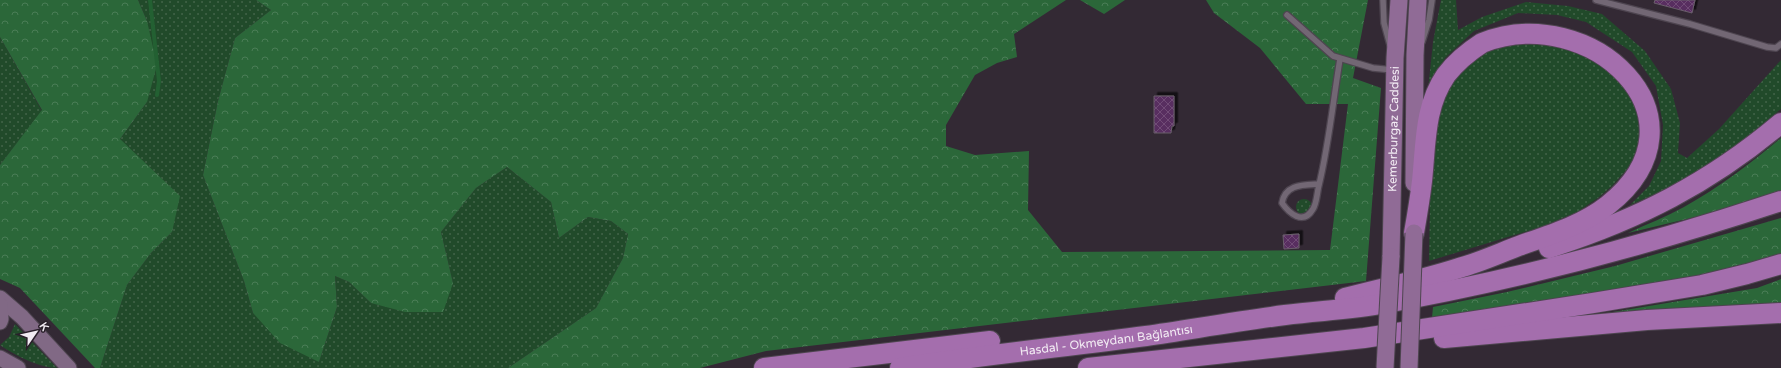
<svg xmlns="http://www.w3.org/2000/svg" width="1781" height="368" font-family="'Varela Round',sans-serif">
<style>
.grass{fill:url(#grass-dots)}
.forest{fill:url(#forest-crowns)}
.lines{fill:none;stroke-linecap:round;stroke-linejoin:round}
.stream{stroke:#236032;stroke-width:4}
.building{fill:url(#building-cross-hatch);stroke:#695e6b;filter:url(#shadow)}
.lane-casing{stroke:#4e4550;stroke-width:8}
.secondary-casing{stroke:#4e4550;stroke-width:17}
.primary-casing{stroke:#4e4550;stroke-width:19}
.highway-casing{stroke:#4e4550;stroke-width:22}
.lane{stroke:#726774;stroke-width:5.5}
.secondary{stroke:#816985;stroke-width:15}
.primary{stroke:#906b96;stroke-width:17}
.highway{stroke:#a46ead;stroke-width:20}
.primary-bridge-casing{stroke:#4e4550;stroke-width:19;stroke-linecap:butt}
.primary-bridge{stroke:#906b96;stroke-width:17}
.labels{text-anchor:middle;stroke-width:3.5;stroke-linejoin:round;paint-order:stroke}
.street-label{font-size:12px;fill:#f2ebf3;stroke:#291f2a}
</style>
<defs>
<pattern id="grass-dots" width="8" height="8" patternUnits="userSpaceOnUse"><rect width="8" height="8" fill="#214a2a"/><path d="M2 2h.1M6 6h.1" fill="none" stroke="#426449" stroke-width="1.8" stroke-linecap="round"/></pattern>
<pattern id="forest-crowns" width="20" height="18" patternUnits="userSpaceOnUse"><rect width="20" height="18" fill="#2b6739"/><path d="M2 6a3 3 0 1 1 6 0M12 15a3 3 0 1 1 6 0" fill="none" stroke="#4a7d56"/></pattern>
<pattern id="building-cross-hatch" width="8" height="8" patternUnits="userSpaceOnUse"><rect width="8" height="8" fill="#592e60"/><path d="M0 0l8 8M0 8l8-8" fill="none" stroke="#714c77"/></pattern>
<filter id="shadow"><feDropShadow dx="3.5" dy="-3.5" stdDeviation="0" flood-color="#0009"/></filter>
</defs>
<rect width="100%" height="100%" fill="#332934"/>
<g class="grass">
<path d="M138 0H256L271 10 235 38 218 101 203 175 244 281 253 313 319 362 337 307 335 276 349 282 371 303 453 283 441 232 476 188 507 167 551 202 559 238 588 217 611 221 628 234 623 258 596 308 508 368H100L127 285 151 253 172 232 120 139 147 102V21Z"/>
<path d="M1441 0H1456L1458 30 1482 17 1526 2 1568 6 1602 14 1645 51 1671 89 1680 123 1678 153 1687 158 1719 129 1781 60V109L1731 151 1680 183 1630 205 1649 186 1661 161 1663 125 1656 86 1632 52 1586 22 1557 15 1518 13 1474 31 1445 58 1428 90 1433 42Z"/>
<path d="M1528 35 1579 42 1633 90 1640 134 1635 155 1628 168 1612 186 1598 198 1577 212 1541 227 1429 261 1431 145 1448 81 1488 47Z"/>
<path d="M0 37 42 111 0 165Z"/>
<circle cx="1304" cy="207" r="8"/>
<path d="M15 324 57 368C40 368 14 355 0 345L9 337Z"/>
</g>
<g class="forest">
<path d="M0 0H138L147 21 157 65 147 102 120 139 180 196 172 232 151 253 127 285 100 368H95L20 288 0 279V165L42 110 0 37Z"/>
<path d="M256 0H1066L1014 34 1017 57 997 63 975 75 946 125V146L975 155 1029 151 1028 210 1062 252 1330 250 1348 104H1306L1260 48 1214 13 1206 0H1368L1353 78 1381 88 1366 281 766 351 700 368H508L596 308 623 258 628 234 611 221 588 217 559 238 551 202 507 167 476 188 441 232 453 283 443 312H405L371 303 349 282 335 276 337 307 319 362 280 343 253 313 244 281 203 175 218 101 235 38 271 10Z"/>
<path d="M1080 0H1125L1104 14Z"/>
<path d="M1781 138V191L1716 212 1628 233C1647 224 1666 217 1684 207 1719 188 1751 163 1781 138Z"/>
<path d="M1781 218V256L1700 279 1432 318 1433 307 1507 292 1615 266Z"/>
<path d="M1781 279V306L1607 313 1757 288Z"/>
</g>
<g class="lines">
<path class="stream" d="M150 0 159 81 157 95"/>
</g>
<g class="building">
<path d="M1655 0H1695L1692 13 1654 3Z"/>
<path d="M1154 96H1174V126H1172L1171 133H1154Z"/>
<path d="M1299 234V248L1284 249 1283 235Z"/>
</g>
<g class="lines">
<defs>
<g id="lane">
<path d="M1383 0 1384 23 1390 45"/>
<path d="M1596 0 1690 24 1767 47 1776 48 1781 44"/>
<path d="M1287 15 1333 56 1373 68 1393 70"/>
<path d="M1422 42 1429 20 1432 0"/>
<path d="M1319 184C1303 185 1285 184 1282 203 1289 213 1303 226 1313 209 1317 203 1317 192 1319 185 1329 144 1333 101 1340 59"/>
</g>
<g id="secondary">
<path d="M0 298 22 317 69 368"/>
<path d="M0 305 1 319 0 322"/>
<path d="M0 358 18 368"/>
</g>
<g id="primary">
<path d="M1414 183 1415 55 1418 0"/>
<path id="s1" d="M1391 257 1395 58 1399 0"/>
</g>
<g id="highway">
<path d="M1549 248C1637 220 1710 183 1781 123"/>
<path d="M1345 298C1383 288 1422 280 1459 268 1481 262 1502 252 1524 244 1553 234 1584 224 1608 205 1717 118 1590 0 1482 43 1468 52 1456 62 1446 75 1424 107 1426 144 1422 181 1420 198 1417 216 1414 233"/>
<path d="M1444 338 1647 320 1781 313"/>
<path d="M764 368 990 341"/>
<path id="s2" d="M900 368C982 355 1064 347 1146 336 1193 329 1239 321 1285 315 1315 311 1345 310 1375 305 1512 281 1648 245 1781 201"/>
<path d="M1088 368 1364 338 1593 303 1702 285 1747 274 1781 264"/>
</g>
</defs>
<use href="#lane" class="lane-casing"/>
<use href="#secondary" class="secondary-casing"/>
<use href="#primary" class="primary-casing"/>
<use href="#highway" class="highway-casing"/>
<use href="#lane" class="lane"/>
<use href="#secondary" class="secondary"/>
<use href="#primary" class="primary"/>
<use href="#highway" class="highway"/>
<defs>
<g id="primary-bridge">
<path d="M1385 368 1391 257"/>
<path d="M1409 368 1414 233"/>
</g>
</defs>
<use href="#primary-bridge" class="primary-bridge-casing"/>
<use href="#primary-bridge" class="primary-bridge"/>
</g>
<g class="labels">
<g class="street-label">
<text dy="4" stroke="none"><textPath href="#s1" startOffset="128">Kemerburgaz Caddesi</textPath></text>
<text dy="4" stroke="none"><textPath href="#s2" startOffset="208">Hasdal - Okmeydanı Bağlantısı</textPath></text>
</g>
</g>
<g transform="translate(36 332) rotate(56)" stroke="#291f2a" stroke-width="3" paint-order="stroke">
<path d="M0-3L7 15L0 10L-7 15Z" fill="#f2ebf3"/>
<text y="-6" font-size="11" font-weight="bold" text-anchor="middle" fill="#f2ebf3">K</text>
</g>
</svg>
